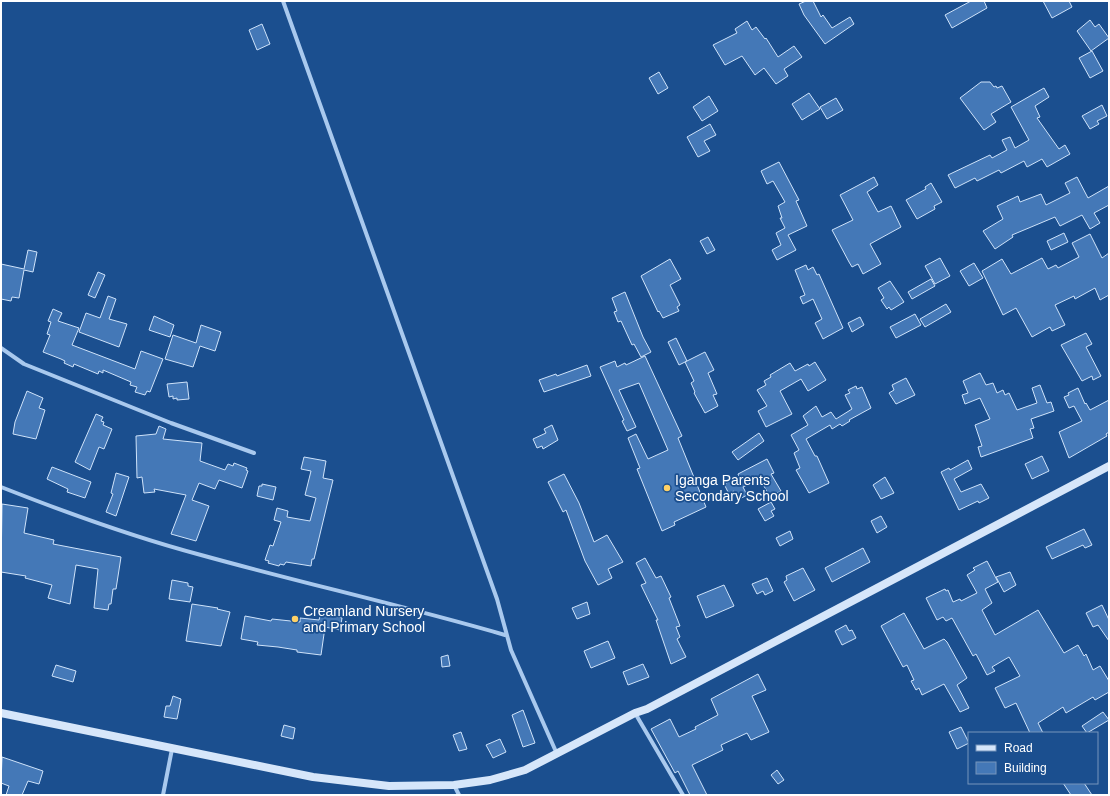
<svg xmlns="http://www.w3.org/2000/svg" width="1110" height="796" font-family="Helvetica,sans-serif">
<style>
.building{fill:#4478b7;stroke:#cfe3fa}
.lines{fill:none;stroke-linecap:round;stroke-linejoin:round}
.minor{stroke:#a9c9ee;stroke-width:4}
.secondary{stroke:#d6e6fa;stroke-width:8}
.poi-dot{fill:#ffd166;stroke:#1b4f8f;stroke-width:1.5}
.labels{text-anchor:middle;stroke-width:3.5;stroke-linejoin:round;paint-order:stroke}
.poi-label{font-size:14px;fill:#fff;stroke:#1b4f8f;text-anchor:start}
</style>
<rect width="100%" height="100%" fill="#1b4f8f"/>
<g class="building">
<path d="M806 1H813L821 17 823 15 832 28 850 17 854 24 825 44 804 15 799 4Z"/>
<path d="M971 1H984L987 8 952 28 945 15Z"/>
<path d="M1043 1H1069L1072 7 1052 18Z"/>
<path d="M1090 20 1095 27 1099 24 1109 38 1091 51 1077 31Z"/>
<path d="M747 21 752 30 756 27 765 39 766 38 778 57 794 46 802 57 784 69 788 76 776 84 764 68 755 75 742 56 725 65 713 45 737 33 735 29Z"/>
<path d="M262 24 270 44 257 50 249 30Z"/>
<path d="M1092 51 1103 71 1090 78 1079 58Z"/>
<path d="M659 72 668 88 658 94 649 78Z"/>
<path d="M981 82H990L994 87 996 86 997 88 1002 86 1011 102 991 114 996 122 984 130 960 98Z"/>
<path d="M1044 88 1049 97 1035 106 1040 117 1037 118 1059 149 1065 145 1070 154 1047 167 1042 159 1027 167 1024 161 1001 173 999 170 977 181 975 178 955 188 948 175 990 155 992 158 1007 150 1002 140 1010 137 1015 148 1029 140 1011 107Z"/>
<path d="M809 93 820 109 802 120 792 104Z"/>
<path d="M709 96 718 111 702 121 693 107Z"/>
<path d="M836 98 843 110 827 119 820 107Z"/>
<path d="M1102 105 1107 116 1097 121 1099 124 1090 129 1082 116Z"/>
<path d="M710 124 716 135 704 141 710 151 698 157 687 137Z"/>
<path d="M779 162 799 200 796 201 807 226 788 235 796 250 777 260 772 250 781 245 776 233 785 228 780 218H782L778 206 785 202 773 181 767 184 761 171Z"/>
<path d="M874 177 878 185 867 192 878 212 891 206 901 227 870 244 881 264 863 274 858 264 852 267 849 262 832 230 853 220 840 195Z"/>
<path d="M1077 177 1088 198 1109 186V205L1094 213 1100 223 1090 229 1082 215 1060 226 1055 217 1012 235 1013 237 995 249 983 231 1003 219 997 206 1018 196 1020 202 1041 194 1046 205 1070 193 1065 183Z"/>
<path d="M931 183 942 202 934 206 935 209 917 219 906 200 926 189 925 187Z"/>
<path d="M1064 233 1068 242 1051 250 1047 241Z"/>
<path d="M1090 234 1102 258 1109 253V295L1100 300 1095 288 1075 299 1074 296 1055 305 1065 325 1052 331 1050 327 1032 337 1016 308 1003 315 982 271 1002 259 1011 274 1042 258 1048 269 1056 265 1058 268 1079 257 1072 243Z"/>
<path d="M708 237 715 250 707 254 700 241Z"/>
<path d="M28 250 37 252 33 272 24 270 19 298 12 297 11 301 1 299V264L24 269Z"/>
<path d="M940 258 950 276 935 284 925 266Z"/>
<path d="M670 259 681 279 670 285 680 305 677 307 679 311 663 318 659 311 658 312 641 276Z"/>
<path d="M974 263 983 278 969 286 960 271Z"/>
<path d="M806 265 808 270 813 267 817 275 819 274 843 328 823 339 815 323 822 319 813 299 803 304 800 297 805 295 795 270Z"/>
<path d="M98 272 105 275 95 298 88 295Z"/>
<path d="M931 279 935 286 912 299 908 292Z"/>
<path d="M890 281 904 302 891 310 889 307 887 309 881 300 884 298 878 288Z"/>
<path d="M625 292 643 337 651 352 641 357 634 344 632 345 621 321 618 322 614 312 617 311 612 298Z"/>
<path d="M108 296 116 299 109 319 127 324 119 347 79 332 86 313 100 318Z"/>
<path d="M946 304 951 312 925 327 920 319Z"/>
<path d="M53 309 62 313 58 321 79 328 72 345 135 369 141 351 163 359 150 392 147 391 145 395 135 392 137 387 130 385 131 382 103 370V373L99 371 98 374 74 364 73 367 64 363 65 361 61 359 43 352 50 335 47 334 51 322 48 321Z"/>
<path d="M915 314 921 325 896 338 890 327Z"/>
<path d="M154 316 174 325 170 337 149 330Z"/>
<path d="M860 317 864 325 852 332 848 323Z"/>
<path d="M201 325 221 332 215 351 200 346 193 367 165 359 173 335 196 343Z"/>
<path d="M1086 333 1092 344 1086 347 1101 376 1093 380 1092 376 1082 381 1061 345Z"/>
<path d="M676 338 687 361 679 365 668 342Z"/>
<path d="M705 352 714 370 708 373 717 394 713 395 718 406 705 413 694 393 695 392 691 383 694 381 685 362Z"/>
<path d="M645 356 682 436 678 438 706 507 674 522 675 525 662 531 637 469 640 468 628 438 636 434 648 459 668 450 639 383 619 390 636 427 627 431 622 421 624 420 600 367 615 361 617 367 625 363 626 365Z"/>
<path d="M815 362 826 380 808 391 801 379 780 391 792 414 766 427 758 411 767 406 757 390 766 385 764 381 771 377 770 375 790 363 795 371 808 364 809 366Z"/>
<path d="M587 365 591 376 544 392 539 380 556 374 557 376Z"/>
<path d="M980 373 986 385 993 383 997 393 1003 390 1005 395 1009 393 1017 410 1037 403 1032 388 1040 385 1047 403 1051 402 1054 411 1031 419 1034 428 1030 429 1033 438 981 457 978 447 982 446 975 425 990 419 980 398 965 404 962 395 968 393 963 381Z"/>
<path d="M906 378 915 395 896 404 889 393 894 390 892 385Z"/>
<path d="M187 382 189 399 177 400V398L173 399V396L169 397 167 384Z"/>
<path d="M856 386 857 389 862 387 871 408 849 420 850 421 842 426 840 424 832 429 830 425 806 439 815 456H817L829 483 809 493 796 470 800 468 794 453 799 450 791 435 808 425 803 416 816 406 822 417 831 412 836 419 852 409 845 395 850 393 848 390Z"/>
<path d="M1078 388 1085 404 1086 403 1090 410 1109 400V432L1106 434 1107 436 1069 458 1059 432 1082 421 1074 406 1069 408 1064 397 1069 395 1068 393Z"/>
<path d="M27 391 43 398 39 408 45 410 36 439 13 434 15 422Z"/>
<path d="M96 414 103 417 101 421 104 422 103 425 112 429 104 449 99 447 90 470 75 462Z"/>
<path d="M552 425 558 440 543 449 542 446 537 448 533 439 546 433 544 429Z"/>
<path d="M159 426 166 429 163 439 202 443 200 461 225 470 228 464 233 466 234 463 247 468 246 470 248 471 242 488 219 480 215 489 199 483 192 500 209 506 196 541 171 534 186 495 154 489 155 492 144 493 142 477 137 478 136 436 156 434Z"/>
<path d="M759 433 764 441 738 460 732 452Z"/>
<path d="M1042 456 1049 471 1032 479 1025 464Z"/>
<path d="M304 457 326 461 323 478 333 480 314 559H312L311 566 286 562 284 565 280 564 279 566 268 563 269 561 265 560 270 545 273 546 281 522 274 520 277 508 288 511 287 517 310 521 316 498 305 495 311 471 301 469Z"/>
<path d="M767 459 774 473 771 474 781 491 770 497 760 479 743 487 747 495 738 500 734 491 729 494 724 484 739 477 738 474Z"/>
<path d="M968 460 972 469 954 479 961 492 981 484 989 498 979 503 978 501 959 510 941 472 949 468 950 470Z"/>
<path d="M52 467 91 482 85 498 67 492 68 489 47 479Z"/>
<path d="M116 473 129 477 116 516 106 512 113 494 111 493Z"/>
<path d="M564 474 579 503 594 542 607 535 623 562 608 569 612 578 598 585 585 561 566 510 563 512 548 482Z"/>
<path d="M885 477 894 493 881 499 873 485Z"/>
<path d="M262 484 276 487 273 500 257 496 259 486H262Z"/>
<path d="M771 502 775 509 771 511 774 516 765 521 758 509Z"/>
<path d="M2 504 28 508 24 533 54 540 53 544 121 557 116 589H113L111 604H109L108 610 94 608 98 569 76 565 70 604 48 598 52 585 25 578 26 576 1 572Z"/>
<path d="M881 516 887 527 877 533 871 521Z"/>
<path d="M1084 529 1092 545 1085 548 1083 545 1052 559 1046 547Z"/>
<path d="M790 531 793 539 780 546 776 538Z"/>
<path d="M863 548 870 562 832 582 825 568Z"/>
<path d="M645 558 656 578 661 576 671 597 669 598 680 626 676 627 680 637 677 639 686 657 671 664 656 620H658L641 585 646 583 636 563Z"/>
<path d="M987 561 998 582 985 589 992 603 982 610 995 635 1038 610 1064 653 1078 645 1084 656 1086 654 1093 670 1100 666 1109 681V692L1095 700 1093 697 1066 713 1063 707 1038 723 1043 733H1030L1016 703 1005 708 995 688 1020 676 1009 657 992 667 995 671 987 675 976 654 973 656 952 618 946 621 943 617 937 620 926 598 945 589 946 591 948 590 953 602 960 599 961 601 977 593 967 575 975 570 973 568Z"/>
<path d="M803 568 815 590 794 601 784 582 787 580 786 576Z"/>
<path d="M1010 572 1016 585 1004 592 996 577Z"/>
<path d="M767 578 773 591 765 595 763 591 757 594 752 584Z"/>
<path d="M172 580 188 583V586L193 587 190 602 169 599Z"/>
<path d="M724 585 734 606 706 618 697 596Z"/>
<path d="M587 602 590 614 577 619 572 608Z"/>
<path d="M192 604 218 608 217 609 230 612 221 646 186 641Z"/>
<path d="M1102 605 1109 620V641L1098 625 1093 627 1086 613Z"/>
<path d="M321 612 342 618 340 630 325 627 321 655 297 652V650L278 647 257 645 258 642 241 639 245 616 271 621 272 619 300 622V618L319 620Z"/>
<path d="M904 613 924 649 944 639 947 642 967 678 957 685 969 708 960 712 944 684 922 695 919 688 916 690 911 681 914 680 907 665 903 667 881 626Z"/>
<path d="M846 625 849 631 852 630 856 638 842 645 835 631Z"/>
<path d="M608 641 615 658 591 668 584 651Z"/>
<path d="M448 655 450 666 442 667 441 657Z"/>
<path d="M643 664 649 677 628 685 623 672Z"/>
<path d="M56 665 76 671 73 682 52 676Z"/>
<path d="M758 674 766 690 752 696 769 732 751 740 747 733 721 745 723 750 692 765 707 795H690L678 771 675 773 651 729 670 719 679 737 696 729 695 727 718 715 711 699Z"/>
<path d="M173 696 181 699 177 719 164 717 166 706H170Z"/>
<path d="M523 710 535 743 523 747 512 715Z"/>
<path d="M1103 712 1109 720 1087 733 1082 726Z"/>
<path d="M284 725 295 728 293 739 281 736Z"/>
<path d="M961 727 969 743 957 749 949 732Z"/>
<path d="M461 732 467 749 459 751 453 735Z"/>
<path d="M500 739 506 752 493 758 486 745Z"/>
<path d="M2 757 43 771 39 784 28 781 22 795H6L9 786 1 783Z"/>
<path d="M777 770 784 780 778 784 771 775Z"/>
<path d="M1063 783H1084L1092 795H1071Z"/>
</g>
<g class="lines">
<g class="minor">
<path d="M283 1 497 599 511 650 557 754"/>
<path d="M1 348 24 364 171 423 254 453"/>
<path d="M1 487C67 513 133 537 201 555 302 583 405 606 505 635"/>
<path d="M635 713 683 795"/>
<path d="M454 785 459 795"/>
<path d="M163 795 172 749"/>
</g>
<path class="secondary" d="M1 713 313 777 389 786 454 785 490 780 525 770 635 713 647 709 1109 466"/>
</g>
<g class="poi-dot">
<circle cx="667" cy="488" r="4"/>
<circle cx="295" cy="619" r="4"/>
</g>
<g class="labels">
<g class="poi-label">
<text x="675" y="485">Iganga Parents<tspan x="675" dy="16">Secondary School</tspan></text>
<text x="303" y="616">Creamland Nursery<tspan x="303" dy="16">and Primary School</tspan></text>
</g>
</g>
<rect width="1110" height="796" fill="none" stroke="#ffffff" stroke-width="4"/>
<rect x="968" y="732" width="130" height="52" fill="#1b4f8f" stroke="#7695bc"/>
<rect x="976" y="745" width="20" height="6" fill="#d6e6fa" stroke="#7695bc"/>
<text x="1004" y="752" font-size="12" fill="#ffffff">Road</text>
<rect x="976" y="762" width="20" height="12" fill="#4478b7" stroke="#7695bc"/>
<text x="1004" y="772" font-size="12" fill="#ffffff">Building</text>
</svg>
